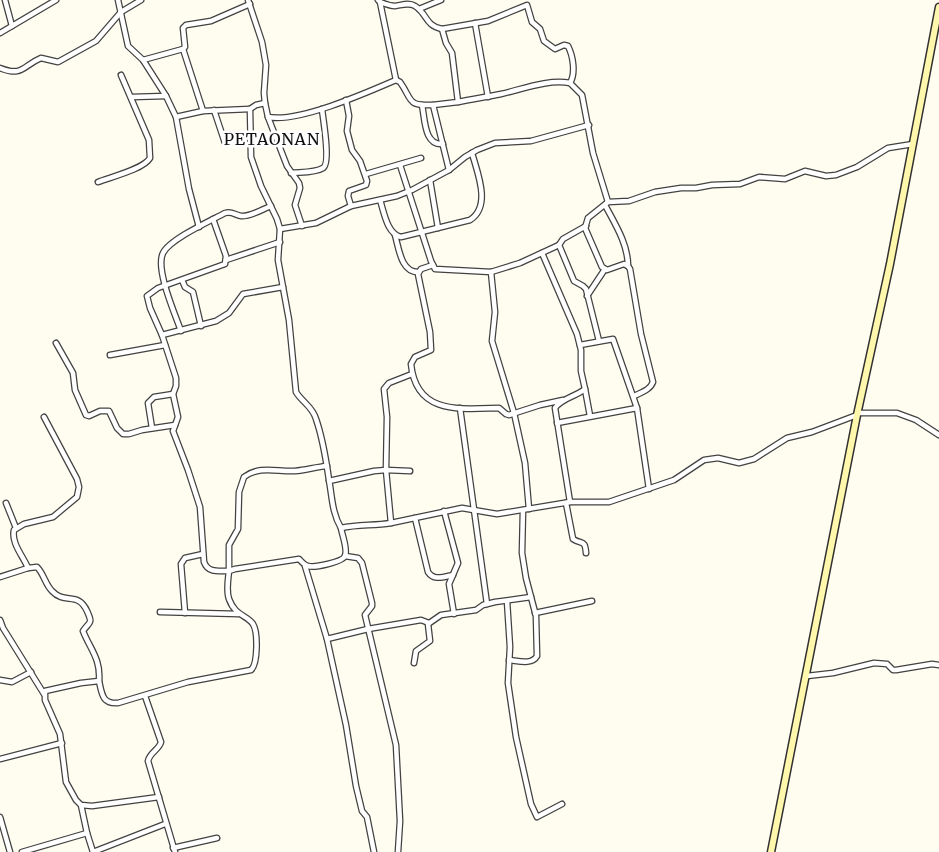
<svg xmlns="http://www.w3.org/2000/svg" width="939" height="852" font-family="Merriweather,serif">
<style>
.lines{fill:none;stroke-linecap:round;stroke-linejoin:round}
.street-casing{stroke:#424242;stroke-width:7}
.secondary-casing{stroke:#313131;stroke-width:9}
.street{stroke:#fff;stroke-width:4.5}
.secondary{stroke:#fff7ab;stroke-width:6}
.labels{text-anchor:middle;stroke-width:5;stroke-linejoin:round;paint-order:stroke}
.quarter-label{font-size:16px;letter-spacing:1px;fill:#0f0f0f;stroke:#fff}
</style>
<rect width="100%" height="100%" fill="#fffcf0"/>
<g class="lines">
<defs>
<g id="street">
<path d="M5 0 12 26"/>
<path d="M118 0 128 46 143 60 166 96 176 117 189 189 199 227"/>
<path d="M248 0 262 42 266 65 264 93 265 103 256 105 250 109 251 157 261 186 277 219 280 229 278 260 289 320 296 392C302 402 313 407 316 419 323 439 326 459 329 480 332 496 332 513 341 528 359 524 373 526 391 523L462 508 497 514 570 502H609L674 480 704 460 718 458 739 463 754 459 787 438 812 432 857 415"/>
<path d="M378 0 380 2C385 4 390 6 395 6 402 5 409 2 415 6 427 13 425 26 442 29L488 21 527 5 532 22 540 29 544 41 555 49 564 45 568 46C573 56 576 73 570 83"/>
<path d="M380 2 396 80"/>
<path d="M419 9 441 0"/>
<path d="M475 23 488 97"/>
<path d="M442 29 446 43 452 53 458 102 433 105 449 170"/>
<path d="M0 33 56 0"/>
<path d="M183 49 203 111"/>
<path d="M143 60 183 49 185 47 183 28 186 25 211 21 250 4"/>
<path d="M0 68C23 77 22 66 41 58L58 62 96 41 121 12 141 0"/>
<path d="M132 97 166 96"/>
<path d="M346 100 349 116 347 131 352 150 360 161 367 181 366 185 349 191 348 196 351 206"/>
<path d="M458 102C472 99 487 97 501 94 523 89 548 79 570 83L582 95 593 153 608 202"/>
<path d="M265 103 268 117C298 123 366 93 396 80L400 82C413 100 406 106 433 105"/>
<path d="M422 105C425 119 424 146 443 144"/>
<path d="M214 110 225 143"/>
<path d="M176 117 203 111 250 109"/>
<path d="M268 117 287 166 299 183 300 188 295 205 302 226"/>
<path d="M400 165 431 261 435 269 491 272 520 263 559 245 574 281 583 286 586 289 599 341"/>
<path d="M291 173C300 172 315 173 323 168 331 163 323 119 322 109"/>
<path d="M366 174 421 158"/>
<path d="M430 180 438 228"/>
<path d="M98 182C111 177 144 169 150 158L149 140 121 75"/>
<path d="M380 200C384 212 387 234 401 237L470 220C492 206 477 172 472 153"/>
<path d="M605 205C615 224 628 244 628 266"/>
<path d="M280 229 316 223 351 206 397 196 412 190 449 170 465 157 477 150 495 143 531 141 589 125"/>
<path d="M395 235C399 249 401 272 418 272"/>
<path d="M559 245 563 239 586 226"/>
<path d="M542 253 577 334 581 350V371L585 389C575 397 562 398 555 408L570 502"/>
<path d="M226 260 280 242"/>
<path d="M433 265 421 269 418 274 430 332 431 350 415 357 411 364C416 415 460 409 499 408L506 414 509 415 540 405 563 400"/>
<path d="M491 272 495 312 492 341 514 413 525 463 529 509"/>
<path d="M182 280 185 287 193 292 201 326"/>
<path d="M283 287 243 294 229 313 216 321 162 335 176 378V386L173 394 178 417 173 431 188 470 200 507 204 562C208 573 218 571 229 571V545L238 529 239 492 244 477C260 465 277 472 295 471 306 470 316 467 327 466"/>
<path d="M587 296 605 269"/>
<path d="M181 331C175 314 155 269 163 253 170 239 210 221 225 213 232 211 235 215 241 216 250 217 263 209 271 206"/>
<path d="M162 335 150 308 147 296 158 288 225 264 226 256 213 219"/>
<path d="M56 343 73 373 75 390 86 415 89 416 100 411H109L117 428 123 434H129L142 430 175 425"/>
<path d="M580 345 613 339 637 408"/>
<path d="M110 355 165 345"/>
<path d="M585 389 590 416"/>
<path d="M634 396C642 392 650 390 653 382L641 334 630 269 628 266 624 264 607 270 602 267 585 228 588 218 608 202 629 201 655 192 681 188H696L712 185 740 184 759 177 785 179 805 171 826 176 836 175 857 167 888 148 913 144"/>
<path d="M460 408 487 604"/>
<path d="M858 413H897L916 420 939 435"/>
<path d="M557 423 637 408 649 489"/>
<path d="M152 428 148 403 154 397 173 394"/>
<path d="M329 481 374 471 386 470 410 471"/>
<path d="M6 503 16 528"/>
<path d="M566 503 573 539C582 545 585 539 586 553"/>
<path d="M444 511 458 563 449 584 454 614"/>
<path d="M415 518 428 572C434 581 443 577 453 575"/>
<path d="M391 523 386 470 387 417 384 389 389 383 412 374"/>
<path d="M345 556 358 558 362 563 372 603V606L365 615 396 745 400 821 398 852"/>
<path d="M305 566 327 639 346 725 356 786 362 811 367 817 374 852"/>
<path d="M28 568C23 556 11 543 14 530L24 524 53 517 77 497 79 487 77 479 44 417"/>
<path d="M0 577 28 568 37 567C44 574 45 584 52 591 65 605 78 591 87 611 93 624 90 621 83 631 90 649 101 659 99 681"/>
<path d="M507 601 510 647 508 683 516 737 531 804 537 817 562 804"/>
<path d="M160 612 239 614"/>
<path d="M185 613 181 564 185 558 203 554"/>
<path d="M535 613 592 601"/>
<path d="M0 620 3 628 44 694"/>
<path d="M327 639 368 629 421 620 429 623"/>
<path d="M509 660C519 661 532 665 537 656L536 616 526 578 522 553 523 510"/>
<path d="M414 663 416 651 430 641 428 624 441 615 476 610 483 605 495 602 531 597"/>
<path d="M807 676 833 673 874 663 887 664 893 670H896L932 664 939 665"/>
<path d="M0 680 12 682 31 672"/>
<path d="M145 696 161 742C159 750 150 752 148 761L175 852"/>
<path d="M0 759 62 743"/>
<path d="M159 797 92 806 81 805 76 800 66 782 60 734 45 700V691L81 683 99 681C102 694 102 704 118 703L188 682 251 670C258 664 258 632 253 624 247 615 235 616 229 599 226 591 228 580 229 571L235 569 299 559C301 561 304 565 308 566 314 568 343 562 345 556 348 549 342 535 341 528"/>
<path d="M81 805 87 833 93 852"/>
<path d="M0 817 10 852"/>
<path d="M173 848 217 838"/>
<path d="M22 852 87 833"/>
<path d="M93 852 165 824"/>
</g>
<path id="secondary" d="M771 852 857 415 890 264 939 7"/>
</defs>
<use href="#street" class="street-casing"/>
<use href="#secondary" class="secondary-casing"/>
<use href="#street" class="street"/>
<use href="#secondary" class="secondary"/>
</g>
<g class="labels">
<g class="quarter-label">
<text x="272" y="145">PETAONAN</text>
</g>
</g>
</svg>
